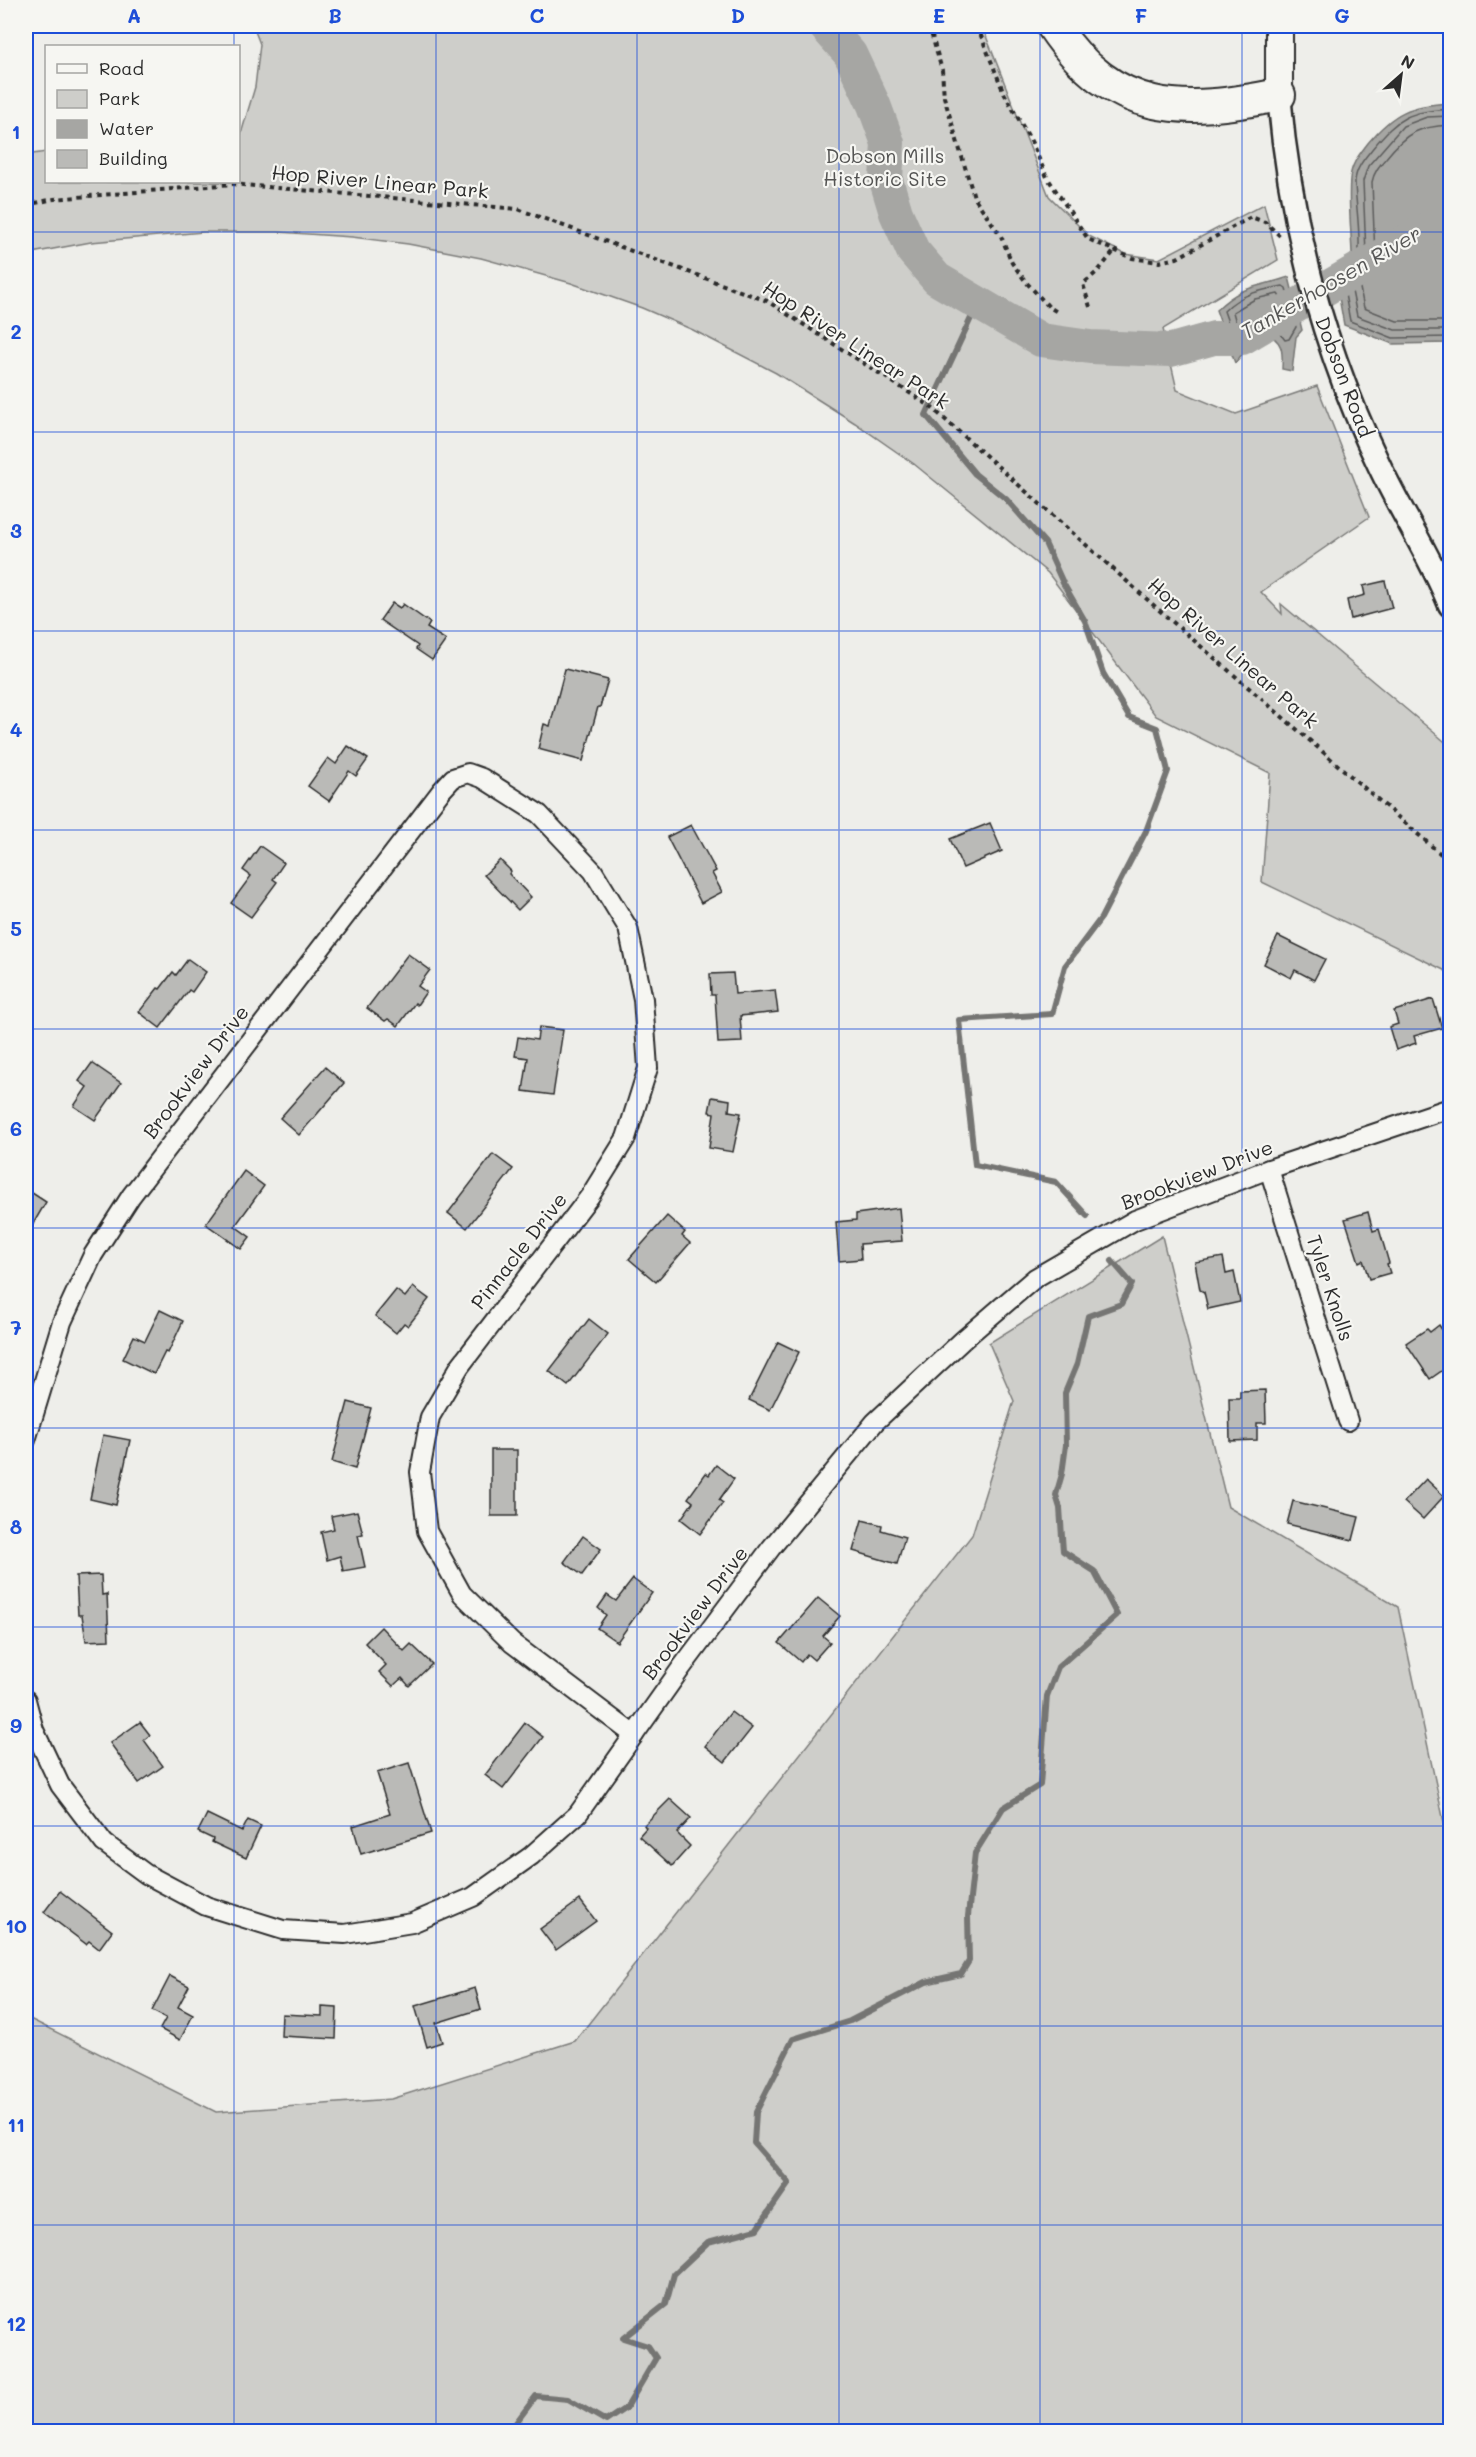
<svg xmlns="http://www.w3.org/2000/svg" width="1476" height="2457" font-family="Mali,sans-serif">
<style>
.green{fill:#cececa;stroke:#7c7c7a;stroke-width:1.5}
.water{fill:#a6a6a3;stroke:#757573;stroke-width:1.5}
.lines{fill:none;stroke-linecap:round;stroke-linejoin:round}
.shore{stroke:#5c5c5b;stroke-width:1.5}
.stream{stroke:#757573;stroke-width:6}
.river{stroke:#a6a6a3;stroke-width:34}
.building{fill:#babab7;stroke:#2b2b2b;stroke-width:1.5}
.minor-casing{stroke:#2b2b2b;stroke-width:22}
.tertiary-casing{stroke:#2b2b2b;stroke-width:27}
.secondary-casing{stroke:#2b2b2b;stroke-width:30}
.motorway-casing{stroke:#2b2b2b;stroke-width:36}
.path{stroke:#2b2b2b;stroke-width:4;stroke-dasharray:4.5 4.5;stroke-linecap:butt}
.minor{stroke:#f6f6f2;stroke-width:18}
.tertiary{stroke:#f6f6f2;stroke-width:22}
.secondary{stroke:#f6f6f2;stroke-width:26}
.motorway{stroke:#f6f6f2;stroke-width:32}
.grid{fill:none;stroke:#1d4ed8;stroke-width:1.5;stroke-opacity:0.55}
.labels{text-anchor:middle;stroke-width:4.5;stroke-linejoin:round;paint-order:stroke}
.park-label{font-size:20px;fill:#545453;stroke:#f6f6f2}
.street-label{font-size:20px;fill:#2b2b2b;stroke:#f6f6f2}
.water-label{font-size:21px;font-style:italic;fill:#565655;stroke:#f6f6f2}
.neatline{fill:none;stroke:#1d4ed8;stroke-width:2}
.grid-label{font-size:20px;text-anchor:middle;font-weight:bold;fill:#1d4ed8}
</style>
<rect width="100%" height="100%" fill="#eeeeea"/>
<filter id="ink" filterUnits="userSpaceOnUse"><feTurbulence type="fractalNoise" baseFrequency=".0167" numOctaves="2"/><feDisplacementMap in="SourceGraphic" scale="12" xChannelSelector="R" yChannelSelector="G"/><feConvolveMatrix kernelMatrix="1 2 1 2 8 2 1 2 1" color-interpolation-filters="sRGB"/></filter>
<g filter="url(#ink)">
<g class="green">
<path d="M253 26H982L1049 196 1089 236 1125 254 1159 259 1264 204 1278 260 1163 329 1177 390 1236 414 1317 386 1369 517 1261 592 1282 614 1281 604 1450 746V973L1262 882 1270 773 1156 716 1048 573 914 464 855 423 776 373 693 330 642 308 571 283 481 258 408 244 352 237 278 232H203L91 242 26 254V155L46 152V182H238L239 134H241L255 87 260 44Z"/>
<path d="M1162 1236 1228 1507 1398 1607 1450 1850V2431H26V2017L216 2112 391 2099 575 2041 972 1535 1014 1401 989 1343Z"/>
</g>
<g class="water">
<path d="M1450 103V343L1393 344 1344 325 1335 275 1348 262 1352 253C1351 229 1348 203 1350 179 1351 164 1359 155 1368 143 1394 112 1410 105 1450 103Z"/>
<path d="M1289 277 1302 330 1296 337 1292 371 1282 369C1283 351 1283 340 1265 333L1248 347 1235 363 1216 310C1243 284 1257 288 1289 277Z"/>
</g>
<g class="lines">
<g class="shore">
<path d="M1450 109C1408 112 1399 116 1372 149 1364 159 1356 168 1355 181 1355 199 1362 241 1358 256 1355 265 1347 271 1342 278L1350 321 1393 338 1450 337"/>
<path d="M1450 116 1427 117 1403 126 1368 166 1363 181 1366 254 1359 269 1350 281 1357 316 1395 330H1450"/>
<path d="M1450 125C1417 127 1407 132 1386 158 1379 166 1374 172 1372 182L1375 256 1368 272 1359 283 1364 308 1397 321H1450"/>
<path d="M1283 286 1286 288 1296 327 1289 339 1285 340 1279 332 1264 327 1240 348H1237L1224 311C1240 294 1261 290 1283 286Z"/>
<path d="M1278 294 1280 297 1286 325 1263 319 1243 334H1239L1233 312 1255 299Z"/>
</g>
<g class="stream">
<path d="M978 303 926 415 975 474 1006 499 1045 543 1063 583 1085 621 1103 673 1129 717 1157 728 1168 771 1146 831 1101 918 1065 966 1052 1014 959 1020 975 1165 1056 1182 1087 1216"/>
<path d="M509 2432 536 2396 568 2399 606 2421 627 2407 656 2358 648 2346 623 2338 666 2304 674 2274 708 2242 757 2229 789 2183 754 2143 756 2112 793 2039 850 2021 926 1982 961 1974 969 1961 968 1916 975 1853 1003 1808 1040 1785 1047 1696 1058 1667 1117 1615 1094 1571 1063 1551 1060 1508 1056 1495 1062 1474 1066 1445 1065 1393 1077 1364 1088 1316 1121 1304 1132 1284 1112 1261"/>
</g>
<path class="river" d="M825 26 850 54 874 105 888 143 886 180 896 213 913 251 937 279 1041 340 1090 347 1171 350 1214 338H1242L1432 226 1450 231"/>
</g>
<g class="building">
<path d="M1385 581 1392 608 1351 619 1347 600 1365 595 1363 586Z"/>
<path d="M392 603 400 608 403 604 430 623 427 628 446 640 432 660 416 649 418 646 380 620Z"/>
<path d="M565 669 608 680 600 707H598L583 761 538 749 544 724 550 726Z"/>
<path d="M348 746 368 759 356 776 349 771 329 801 308 786 328 758 336 764Z"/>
<path d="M990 823 1002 851 963 868 950 839Z"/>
<path d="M691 825 716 871 712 873 722 892 701 903 667 837Z"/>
<path d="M260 846 284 863 273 879 277 882 251 917 231 903 251 876 243 870Z"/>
<path d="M500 860 511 871 509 874 531 897 518 910 484 875Z"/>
<path d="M1278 936 1325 959 1314 980 1295 970 1291 978 1264 964Z"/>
<path d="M408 954 430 970 418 986 426 992 417 1005 415 1003 398 1026 388 1019 385 1021 367 1008Z"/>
<path d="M188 959 206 972 192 992 189 990 160 1028 139 1012 158 988 160 989 173 972 176 975Z"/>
<path d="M733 973 735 994 775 990 778 1012 740 1016 742 1042 718 1043 715 995H711L710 974Z"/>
<path d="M1433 999 1442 1028 1414 1036 1416 1043 1396 1050 1389 1027 1398 1024 1394 1011Z"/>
<path d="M539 1027 563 1030 553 1095 523 1091 528 1058 515 1056 518 1037 537 1040Z"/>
<path d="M92 1063 121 1083 95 1120 74 1106 87 1087 79 1081Z"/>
<path d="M325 1067 344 1083 299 1135 280 1118Z"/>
<path d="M712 1097 730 1100 729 1111 741 1113 733 1152 709 1148 714 1113 709 1112Z"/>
<path d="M493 1154 513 1169 467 1228 448 1213Z"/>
<path d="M244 1171 264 1186 235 1226 250 1237 241 1249 206 1224Z"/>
<path d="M26 1189 46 1202 26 1236Z"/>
<path d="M899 1208 902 1241 860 1244 861 1259 839 1261 836 1222 856 1220V1214Z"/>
<path d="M1368 1212 1373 1231 1379 1229 1389 1263 1387 1264 1390 1273 1369 1279 1363 1260 1359 1262 1345 1219Z"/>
<path d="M667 1216 685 1232 682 1236 690 1243 656 1282 629 1259Z"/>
<path d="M1223 1257 1226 1274 1234 1272 1240 1302 1208 1309 1204 1292 1200 1290 1195 1262Z"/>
<path d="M413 1287 429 1299 408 1326 404 1323 396 1333 375 1316 396 1290 405 1297Z"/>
<path d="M160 1310 183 1321 168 1353 165 1352 154 1374 123 1359 134 1336 145 1341Z"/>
<path d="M589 1319 608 1334 568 1386 549 1371Z"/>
<path d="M1439 1325 1450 1342 1442 1348 1450 1361V1365L1430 1379 1406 1343 1427 1329 1430 1332Z"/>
<path d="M778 1342 799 1352 770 1410 749 1400Z"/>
<path d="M1265 1390 1266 1423H1257V1440L1230 1441 1229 1398H1240V1391Z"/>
<path d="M348 1402 371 1408 355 1469 332 1462Z"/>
<path d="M103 1435 130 1440 116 1505 90 1499Z"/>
<rect x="491" y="1450" width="26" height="66"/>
<path d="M716 1465 734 1479 719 1500 723 1503 700 1534 681 1519 693 1502 688 1498 706 1473 709 1475Z"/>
<path d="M1426 1479 1444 1496 1423 1519 1404 1502Z"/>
<path d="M1293 1501 1359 1517 1353 1540 1287 1524Z"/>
<path d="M357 1511 363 1534 358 1535 365 1567 343 1571 340 1556 327 1560 321 1532 334 1529 331 1516Z"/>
<path d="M862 1520 882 1525 881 1530 905 1537 897 1564 853 1551Z"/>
<path d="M583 1536 601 1549 582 1575 564 1562Z"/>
<path d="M101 1575 102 1595 107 1594 109 1640 86 1641 82 1615H78L76 1576Z"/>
<path d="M633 1579 652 1593 617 1642 597 1628 606 1615 598 1608 607 1595 616 1601Z"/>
<path d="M818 1598 840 1616 823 1636 830 1642 814 1660 807 1654 801 1662 779 1643Z"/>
<path d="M381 1627 404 1651 411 1644 432 1664 409 1686 402 1678 393 1686 379 1672 386 1665 365 1643Z"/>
<path d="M731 1712 752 1728 725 1762 705 1746Z"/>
<path d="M140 1722 150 1735 144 1740 163 1766 139 1783 110 1743Z"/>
<path d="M525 1723 543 1737 503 1789 485 1775Z"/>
<path d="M409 1763 431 1833 361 1854 353 1826 390 1814 377 1773Z"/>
<path d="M670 1799 691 1818 677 1833 690 1846 672 1866 639 1836 646 1828 644 1825Z"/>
<path d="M207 1814 242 1831 248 1820 261 1826 246 1858 212 1842 213 1839 198 1832Z"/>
<path d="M60 1891 112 1931 99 1949 89 1941 86 1944 44 1912Z"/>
<path d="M580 1900 596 1921 556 1950 540 1929Z"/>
<path d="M170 1976 189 1986 178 2007 193 2015 180 2040 160 2029 166 2018 152 2011Z"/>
<path d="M475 1988 481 2009 436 2023 442 2042 427 2047 415 2006Z"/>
<path d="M322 2007 337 2008 336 2039 281 2036 282 2014 322 2016Z"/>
</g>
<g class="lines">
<defs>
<g id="minor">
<path d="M1269 1169 1348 1421"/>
<path d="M26 1440 62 1322 93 1255 131 1196 442 790 453 778 468 773 482 778 539 814 593 871 628 928 643 999 648 1068 626 1138 590 1196 460 1366 430 1417 420 1472 427 1531 462 1594 512 1643 634 1735"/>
<path d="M26 1700 34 1730 60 1785 104 1843 146 1874 206 1906 283 1930 345 1934 412 1923 473 1897 531 1856 578 1814 682 1667 771 1548 875 1422 963 1340 1035 1278 1135 1220 1269 1169 1450 1108"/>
</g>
<path id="tertiary" d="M1279 95C1290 224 1323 349 1380 467 1402 514 1431 557 1450 605"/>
<path id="secondary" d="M1279 26V95"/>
<path id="motorway" d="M1053 26C1114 116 1182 115 1279 95"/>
</defs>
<use href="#minor" class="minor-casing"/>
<use href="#tertiary" class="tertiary-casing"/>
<use href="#secondary" class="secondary-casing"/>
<use href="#motorway" class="motorway-casing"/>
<g class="path">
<path d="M929 26 942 70 944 97 974 197 1001 236 1012 263 1026 282 1049 307 1059 313"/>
<path d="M977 26 1004 93 1031 141 1047 177 1088 239 1132 258 1159 262 1177 258 1251 217 1265 222 1280 236"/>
<path d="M26 205 54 199 232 184 518 209 767 301 930 406 1167 617 1450 862"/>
<path d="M1090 307 1083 284 1098 271 1116 249"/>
</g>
<use href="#minor" class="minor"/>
<use href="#tertiary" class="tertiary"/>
<use href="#secondary" class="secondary"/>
<use href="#motorway" class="motorway"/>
</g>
</g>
<path class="grid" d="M234 26V46M436 26V2432M637 26V2432M839 26V2432M1040 26V2432M1242 26V2432M234 182V2432M26 232H1450M26 432H1450M26 631H1450M26 830H1450M26 1029H1450M26 1228H1450M26 1428H1450M26 1627H1450M26 1826H1450M26 2026H1450M26 2225H1450"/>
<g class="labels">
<g class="park-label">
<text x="885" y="163">Dobson Mills<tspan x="885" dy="23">Historic Site</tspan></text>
</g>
<g class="street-label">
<text transform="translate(380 182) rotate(5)" y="7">Hop River Linear Park</text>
<text transform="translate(856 345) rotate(33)" y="7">Hop River Linear Park</text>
<text transform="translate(1344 377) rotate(69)" y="7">Dobson Road</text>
<text transform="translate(1233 653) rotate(41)" y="7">Hop River Linear Park</text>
<text transform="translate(196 1072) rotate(-53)" y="7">Brookview Drive</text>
<text transform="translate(1197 1175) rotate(-21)" y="7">Brookview Drive</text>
<text transform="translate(519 1251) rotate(-52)" y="7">Pinnacle Drive</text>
<text transform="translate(1330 1288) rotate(72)" y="7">Tyler Knolls</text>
<text transform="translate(695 1613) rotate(-53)" y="7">Brookview Drive</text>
</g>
<g class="water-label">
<text transform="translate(1331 283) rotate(-30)" y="7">Tankerhoosen River</text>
</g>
</g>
<rect width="1476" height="2457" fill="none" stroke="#f6f6f2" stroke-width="66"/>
<rect x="45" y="45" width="195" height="138" fill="#f6f6f2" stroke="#a5a5a2" stroke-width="1.5"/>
<rect x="57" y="64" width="30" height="9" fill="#f6f6f2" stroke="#a5a5a2" stroke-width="1.5"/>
<text x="99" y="75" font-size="18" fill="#2b2b2b">Road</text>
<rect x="57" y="90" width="30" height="18" fill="#cececa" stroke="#a5a5a2" stroke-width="1.5"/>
<text x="99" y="105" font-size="18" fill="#2b2b2b">Park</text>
<rect x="57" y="120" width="30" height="18" fill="#a6a6a3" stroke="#a5a5a2" stroke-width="1.5"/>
<text x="99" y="135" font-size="18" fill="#2b2b2b">Water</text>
<rect x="57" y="150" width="30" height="18" fill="#babab7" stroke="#a5a5a2" stroke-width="1.5"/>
<text x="99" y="165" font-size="18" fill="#2b2b2b">Building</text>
<g transform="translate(1401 75) rotate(28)" stroke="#f6f6f2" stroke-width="4.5" paint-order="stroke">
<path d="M0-4.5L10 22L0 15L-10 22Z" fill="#2b2b2b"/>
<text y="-9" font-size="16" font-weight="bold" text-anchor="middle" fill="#2b2b2b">N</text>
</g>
<rect x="33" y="33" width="1410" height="2391" class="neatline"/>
<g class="grid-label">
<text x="134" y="23">A</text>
<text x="335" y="23">B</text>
<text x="537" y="23">C</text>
<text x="738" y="23">D</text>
<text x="939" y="23">E</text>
<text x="1141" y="23">F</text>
<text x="1342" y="23">G</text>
<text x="16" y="139">1</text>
<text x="16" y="339">2</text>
<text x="16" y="538">3</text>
<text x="16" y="737">4</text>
<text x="16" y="936">5</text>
<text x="16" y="1136">6</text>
<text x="16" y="1335">7</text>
<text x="16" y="1534">8</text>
<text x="16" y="1733">9</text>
<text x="16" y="1933">10</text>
<text x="16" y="2132">11</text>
<text x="16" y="2331">12</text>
</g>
</svg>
